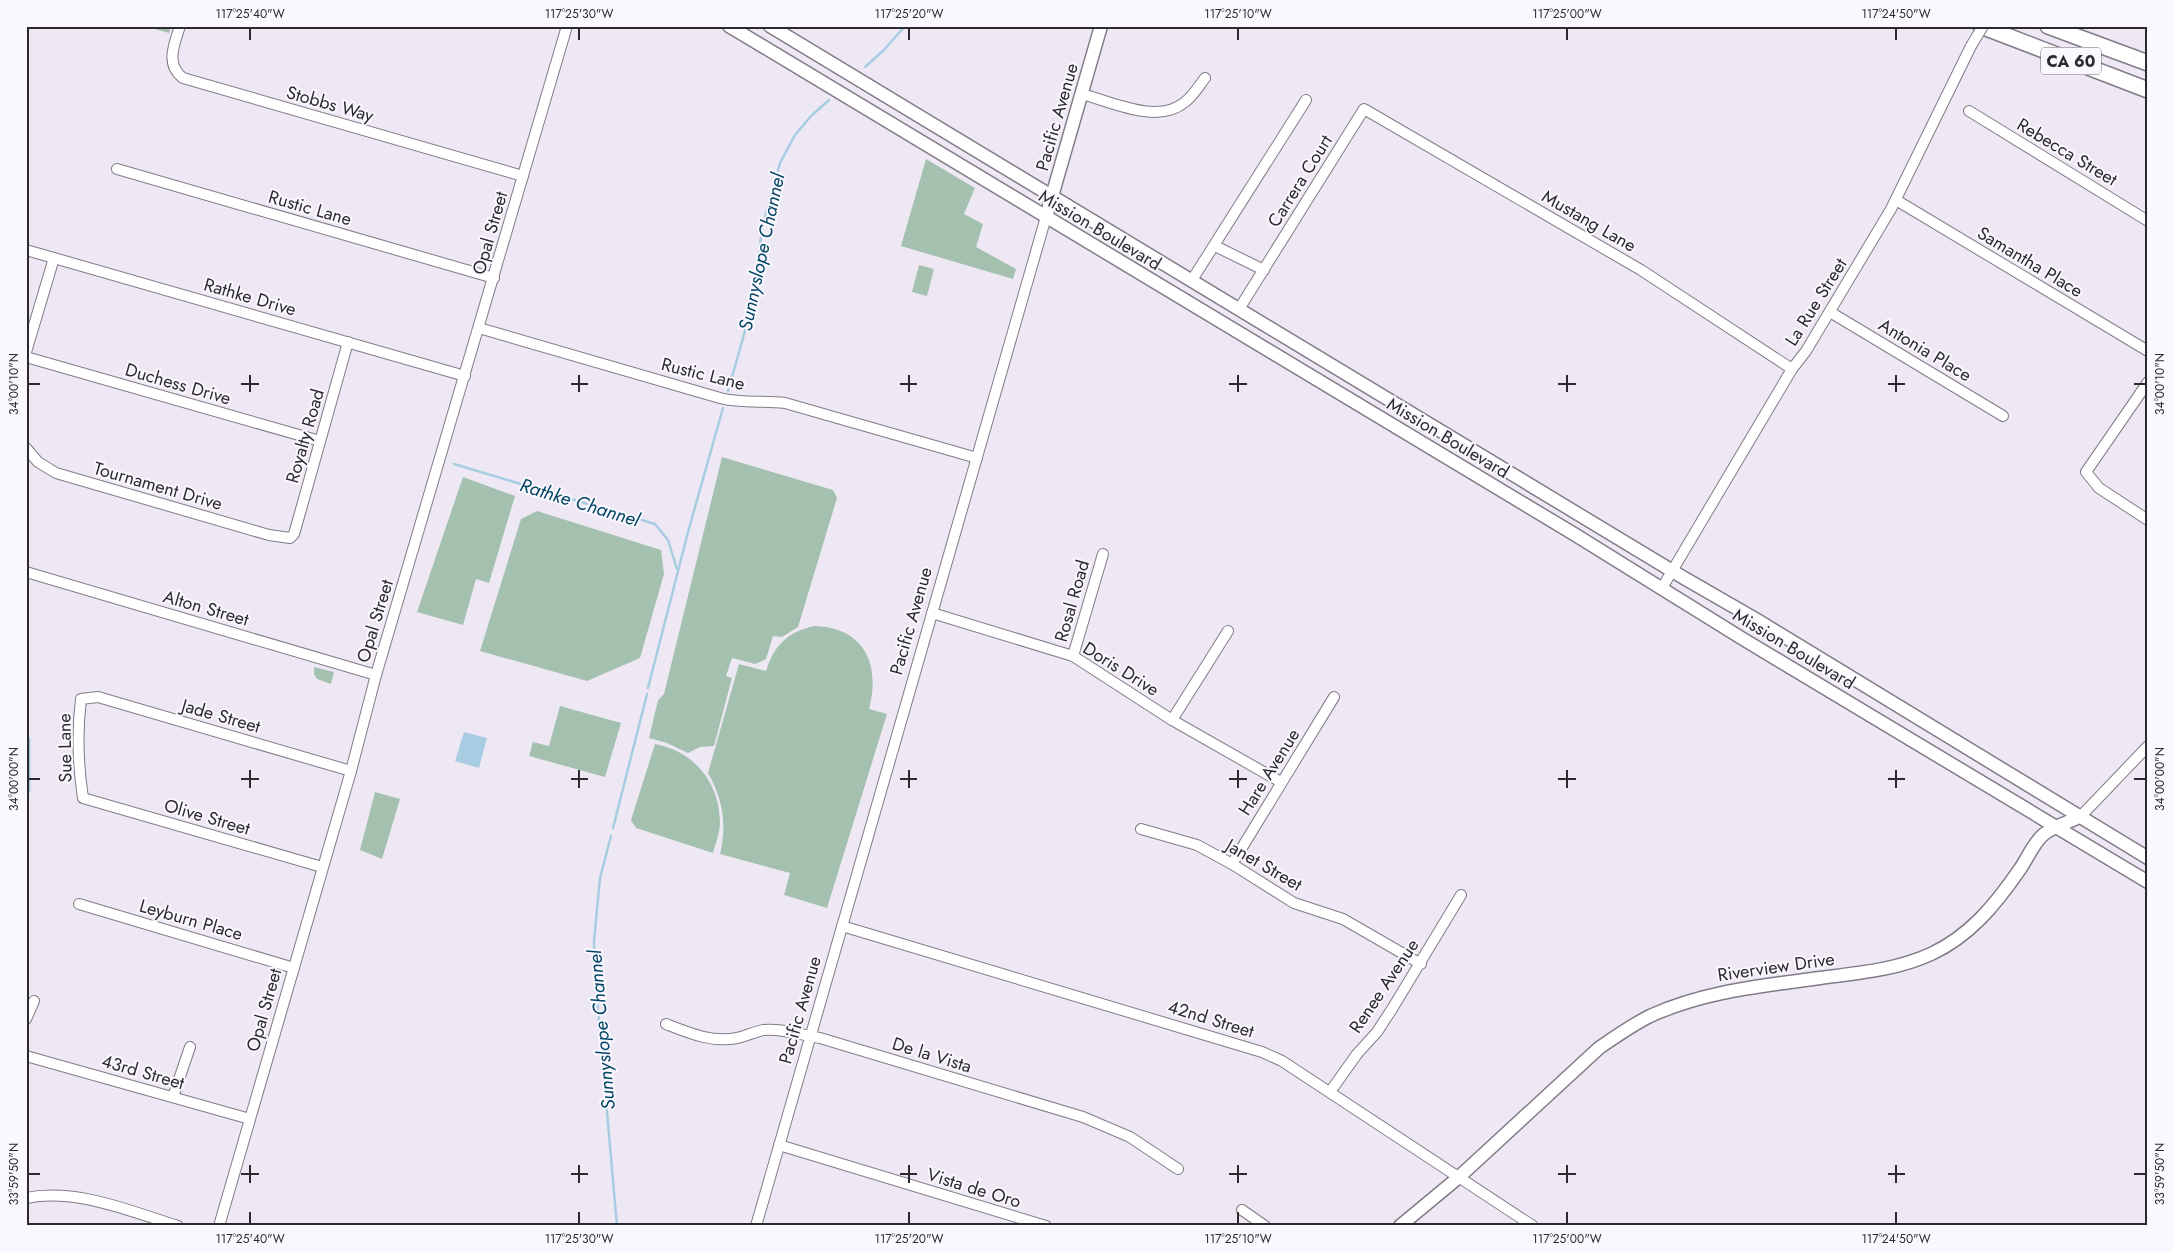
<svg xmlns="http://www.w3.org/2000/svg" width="2174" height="1252" font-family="Jost,sans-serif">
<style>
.green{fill:#a4c1b0}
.water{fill:#a8cce2}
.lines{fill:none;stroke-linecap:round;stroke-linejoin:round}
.stream{stroke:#a8cce2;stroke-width:2.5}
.canal{stroke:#a8cce2;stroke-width:9}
.minor-casing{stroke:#817b87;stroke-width:12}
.major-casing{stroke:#817b87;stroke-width:15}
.highway-casing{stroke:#817b87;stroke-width:18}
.minor{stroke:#fff;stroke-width:10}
.major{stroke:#fff;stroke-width:12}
.highway{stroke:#fff;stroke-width:15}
.minor-bridge-casing{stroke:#817b87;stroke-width:12;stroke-linecap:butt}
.minor-bridge{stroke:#fff;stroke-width:10}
.ticks{fill:none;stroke:#2c2a2e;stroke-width:2}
.labels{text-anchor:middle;stroke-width:4;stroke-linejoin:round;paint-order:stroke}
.shield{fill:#faf7fe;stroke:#6a686c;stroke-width:1}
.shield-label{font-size:16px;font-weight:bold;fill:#2c2a2e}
.street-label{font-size:18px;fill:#2c2a2e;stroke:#faf7fe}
.water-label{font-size:19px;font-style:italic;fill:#004564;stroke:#faf7fe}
.neatline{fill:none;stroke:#2c2a2e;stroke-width:2}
.ticks-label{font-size:12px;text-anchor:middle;fill:#2c2a2e}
</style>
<rect width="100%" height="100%" fill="#eee8f5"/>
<g class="green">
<path d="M144 26H171L169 33Z"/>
<path d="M926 159 975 188 964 214 983 224 976 247 1016 269 1013 279 901 246Z"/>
<path d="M919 265 934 269 927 296 912 292Z"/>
<path d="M722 457 833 490 837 498 798 627 782 637 773 636 766 659 755 664 732 658 726 676 732 678 714 746 700 747 688 753 667 743 649 738 658 700 664 694Z"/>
<path d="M463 477 515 496 489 583 476 579 463 625 417 612Z"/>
<path d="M537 511 661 550 664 574 640 658 587 681 480 651 521 519Z"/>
<path d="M814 626C864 627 881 664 869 709L887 714 827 908 784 895 790 873 720 854C727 824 723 800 708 773L739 664 766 671C774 646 787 632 814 626Z"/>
<path d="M314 667 334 672 331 684 317 679 314 674Z"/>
<path d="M560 706 621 723 605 777 529 756 533 742 549 746Z"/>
<path d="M655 744C694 751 720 783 720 823 720 833 715 844 713 853L636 828 631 820Z"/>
<path d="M375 792 400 799 382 859 360 850Z"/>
</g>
<path class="water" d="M464 732 487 738 479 768 455 761Z"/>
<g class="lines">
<g class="stream">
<path d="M865 67 884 50 905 26"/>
<path d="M728 391 754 299 762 228 780 163 795 135 811 116 829 100"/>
<path d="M454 464 655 524 668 540 677 569"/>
<path d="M648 688 688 532 723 408"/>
<path d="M613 828 647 694"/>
<path d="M611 836 600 878 594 941 595 975 617 1226"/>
</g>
<path class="canal" d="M26 740V790"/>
<defs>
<g id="minor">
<path d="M180 26C174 45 165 64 183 78L523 176"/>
<path d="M1082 94C1112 102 1158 125 1185 102 1193 96 1199 86 1205 78"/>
<path d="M1969 111 2148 221"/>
<path d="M117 169 494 278"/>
<path d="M1896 200 2148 351"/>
<path d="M1215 246 1264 270"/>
<path d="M26 250 465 376"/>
<path d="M1192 280 1306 100"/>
<path d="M1239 309 1364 109 1641 270 1792 369"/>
<path d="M1830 312 2003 416"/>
<path d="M479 328 720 398C742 404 763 400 785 403L977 458"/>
<path d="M26 352 54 258"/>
<path d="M26 357 320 441"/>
<path d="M2148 382 2086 472 2099 488 2148 520"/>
<path d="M26 448 38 462 56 473 269 535 290 538 294 534 298 520 348 342"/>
<path d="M26 572 376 675"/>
<path d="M1662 588 1792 369 1806 351 1891 209 1971 46"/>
<path d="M932 613 1073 656 1172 720 1281 782"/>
<path d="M1073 656 1103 554"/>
<path d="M1172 720 1228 631"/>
<path d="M2081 816 2148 746"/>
<path d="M1141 829 1197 845 1232 864 1294 903 1343 919 1421 964"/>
<path d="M1232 864 1334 697"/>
<path d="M322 867 83 798C78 765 77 731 81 699L98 697 351 771"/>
<path d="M79 904 294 968"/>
<path d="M842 926 1262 1052 1282 1061 1533 1226"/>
<path d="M26 1019 34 1001"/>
<path d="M666 1024C689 1033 712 1043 737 1038 746 1036 754 1032 763 1030 781 1028 802 1035 820 1038L1083 1117 1130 1137 1178 1169"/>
<path d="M26 1056 250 1119"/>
<path d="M1330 1092 1357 1054 1377 1032 1392 1009 1461 895"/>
<path d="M173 1097 190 1047"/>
<path d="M779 1145 1046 1226"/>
<path d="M26 1198C78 1188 129 1211 178 1226"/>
<path d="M1242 1210 1265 1226"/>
<path d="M219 1226 351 771 376 675 567 26"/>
<path d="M756 1226 1046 217"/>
</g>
<g id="major">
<path d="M729 26 1574 534 1743 639 2148 882"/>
<path d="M770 26 1684 578 1757 620 2148 858"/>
<path d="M1046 217 1101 26"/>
<path d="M1400 1226 1459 1177 1599 1048C1615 1037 1632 1025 1650 1016 1704 991 1762 986 1820 978 1858 973 1896 970 1931 954 1970 936 1996 904 2020 869 2027 859 2034 842 2044 834 2054 826 2070 822 2081 816"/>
</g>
<g id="highway">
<path d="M1981 26 2148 90"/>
<path d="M2048 26 2148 63"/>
</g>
</defs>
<use href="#minor" class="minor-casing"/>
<use href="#major" class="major-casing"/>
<use href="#highway" class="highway-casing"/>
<use href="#minor" class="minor"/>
<use href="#major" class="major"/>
<use href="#highway" class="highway"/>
<defs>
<path id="minor-bridge" d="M1971 46 1983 26"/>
</defs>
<use href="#minor-bridge" class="minor-bridge-casing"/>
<use href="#minor-bridge" class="minor-bridge"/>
</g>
<path class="ticks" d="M250 28V40M579 28V40M909 28V40M1238 28V40M1567 28V40M1896 28V40M250 375V392M579 375V392M909 375V392M1238 375V392M1567 375V392M1896 375V392M28 384H40M241 384H259M571 384H588M900 384H917M1229 384H1247M1558 384H1576M1888 384H1905M2134 384H2146M250 770V788M579 770V788M909 770V788M1238 770V788M1567 770V788M1896 770V788M28 779H40M241 779H259M571 779H588M900 779H917M1229 779H1247M1558 779H1576M1888 779H1905M2134 779H2146M250 1165V1183M579 1165V1183M909 1165V1183M1238 1165V1183M1567 1165V1183M1896 1165V1183M28 1174H40M241 1174H259M571 1174H588M900 1174H917M1229 1174H1247M1558 1174H1576M1888 1174H1905M2134 1174H2146M250 1212V1224M579 1212V1224M909 1212V1224M1238 1212V1224M1567 1212V1224M1896 1212V1224"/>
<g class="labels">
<rect class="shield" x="2041" y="47.5" width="60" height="27" rx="4"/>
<g class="shield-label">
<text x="2071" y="67">CA 60</text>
</g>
<g class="street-label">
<text transform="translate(330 104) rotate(16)" y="6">Stobbs Way</text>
<text transform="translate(1057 117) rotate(-74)" y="6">Pacific Avenue</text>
<text transform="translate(2067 152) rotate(31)" y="6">Rebecca Street</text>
<text transform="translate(1300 181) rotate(-58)" y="6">Carrera Court</text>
<text transform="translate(310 208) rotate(16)" y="6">Rustic Lane</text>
<text transform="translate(1589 221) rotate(30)" y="6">Mustang Lane</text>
<text transform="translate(1100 230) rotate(31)" y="6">Mission Boulevard</text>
<text transform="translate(490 233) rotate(-74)" y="6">Opal Street</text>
<text transform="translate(2030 262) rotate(31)" y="6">Samantha Place</text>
<text transform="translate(250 297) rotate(16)" y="6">Rathke Drive</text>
<text transform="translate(1816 302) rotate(-58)" y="6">La Rue Street</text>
<text transform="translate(1925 350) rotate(31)" y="6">Antonia Place</text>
<text transform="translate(703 374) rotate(14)" y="6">Rustic Lane</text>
<text transform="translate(178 384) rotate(16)" y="6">Duchess Drive</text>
<text transform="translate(305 436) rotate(-74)" y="6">Royalty Road</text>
<text transform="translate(1448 438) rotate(31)" y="6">Mission Boulevard</text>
<text transform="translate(158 486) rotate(16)" y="6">Tournament Drive</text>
<text transform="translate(1072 601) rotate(-74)" y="6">Rosal Road</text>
<text transform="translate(206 608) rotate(16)" y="6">Alton Street</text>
<text transform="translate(375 621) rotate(-73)" y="6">Opal Street</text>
<text transform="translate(911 621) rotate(-74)" y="6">Pacific Avenue</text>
<text transform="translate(1794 649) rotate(31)" y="6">Mission Boulevard</text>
<text transform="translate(1121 669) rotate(32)" y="6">Doris Drive</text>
<text transform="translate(221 716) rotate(16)" y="6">Jade Street</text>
<text transform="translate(65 748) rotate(-91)" y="6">Sue Lane</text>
<text transform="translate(1269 772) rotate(-58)" y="6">Hare Avenue</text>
<text transform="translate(207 817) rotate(16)" y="6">Olive Street</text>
<text transform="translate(1264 865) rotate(30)" y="6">Janet Street</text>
<text transform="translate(191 920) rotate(16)" y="6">Leyburn Place</text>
<text transform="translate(1776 967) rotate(-8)" y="6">Riverview Drive</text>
<text transform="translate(1384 986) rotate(-56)" y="6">Renee Avenue</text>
<text transform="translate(264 1010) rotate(-74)" y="6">Opal Street</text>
<text transform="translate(800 1010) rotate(-74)" y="6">Pacific Avenue</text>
<text transform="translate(1211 1019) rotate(17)" y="6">42nd Street</text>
<text transform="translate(932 1055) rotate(17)" y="6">De la Vista</text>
<text transform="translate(143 1072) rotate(16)" y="6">43rd Street</text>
<text transform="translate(974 1188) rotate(17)" y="6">Vista de Oro</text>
</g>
<g class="water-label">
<text transform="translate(761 252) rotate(-78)" y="7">Sunnyslope Channel</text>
<text transform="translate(580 502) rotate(17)" y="7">Rathke Channel</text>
<text transform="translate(601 1030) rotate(-95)" y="7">Sunnyslope Channel</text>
</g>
</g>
<rect width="2174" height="1252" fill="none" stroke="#faf7fe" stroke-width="55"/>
<rect x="28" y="28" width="2118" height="1196" class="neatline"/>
<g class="ticks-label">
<text x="250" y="18">117°25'40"W</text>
<text x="579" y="18">117°25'30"W</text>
<text x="909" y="18">117°25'20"W</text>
<text x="1238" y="18">117°25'10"W</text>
<text x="1567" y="18">117°25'00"W</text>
<text x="1896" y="18">117°24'50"W</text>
<text transform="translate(14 384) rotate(-90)" y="4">34°00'10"N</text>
<text transform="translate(2160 384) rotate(-90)" y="4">34°00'10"N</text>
<text transform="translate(14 779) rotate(-90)" y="4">34°00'00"N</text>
<text transform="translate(2160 779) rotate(-90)" y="4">34°00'00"N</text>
<text transform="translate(14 1174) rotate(-90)" y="4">33°59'50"N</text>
<text transform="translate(2160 1174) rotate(-90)" y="4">33°59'50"N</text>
<text x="250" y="1243">117°25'40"W</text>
<text x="579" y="1243">117°25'30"W</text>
<text x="909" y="1243">117°25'20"W</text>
<text x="1238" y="1243">117°25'10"W</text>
<text x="1567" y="1243">117°25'00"W</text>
<text x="1896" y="1243">117°24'50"W</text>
</g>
</svg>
